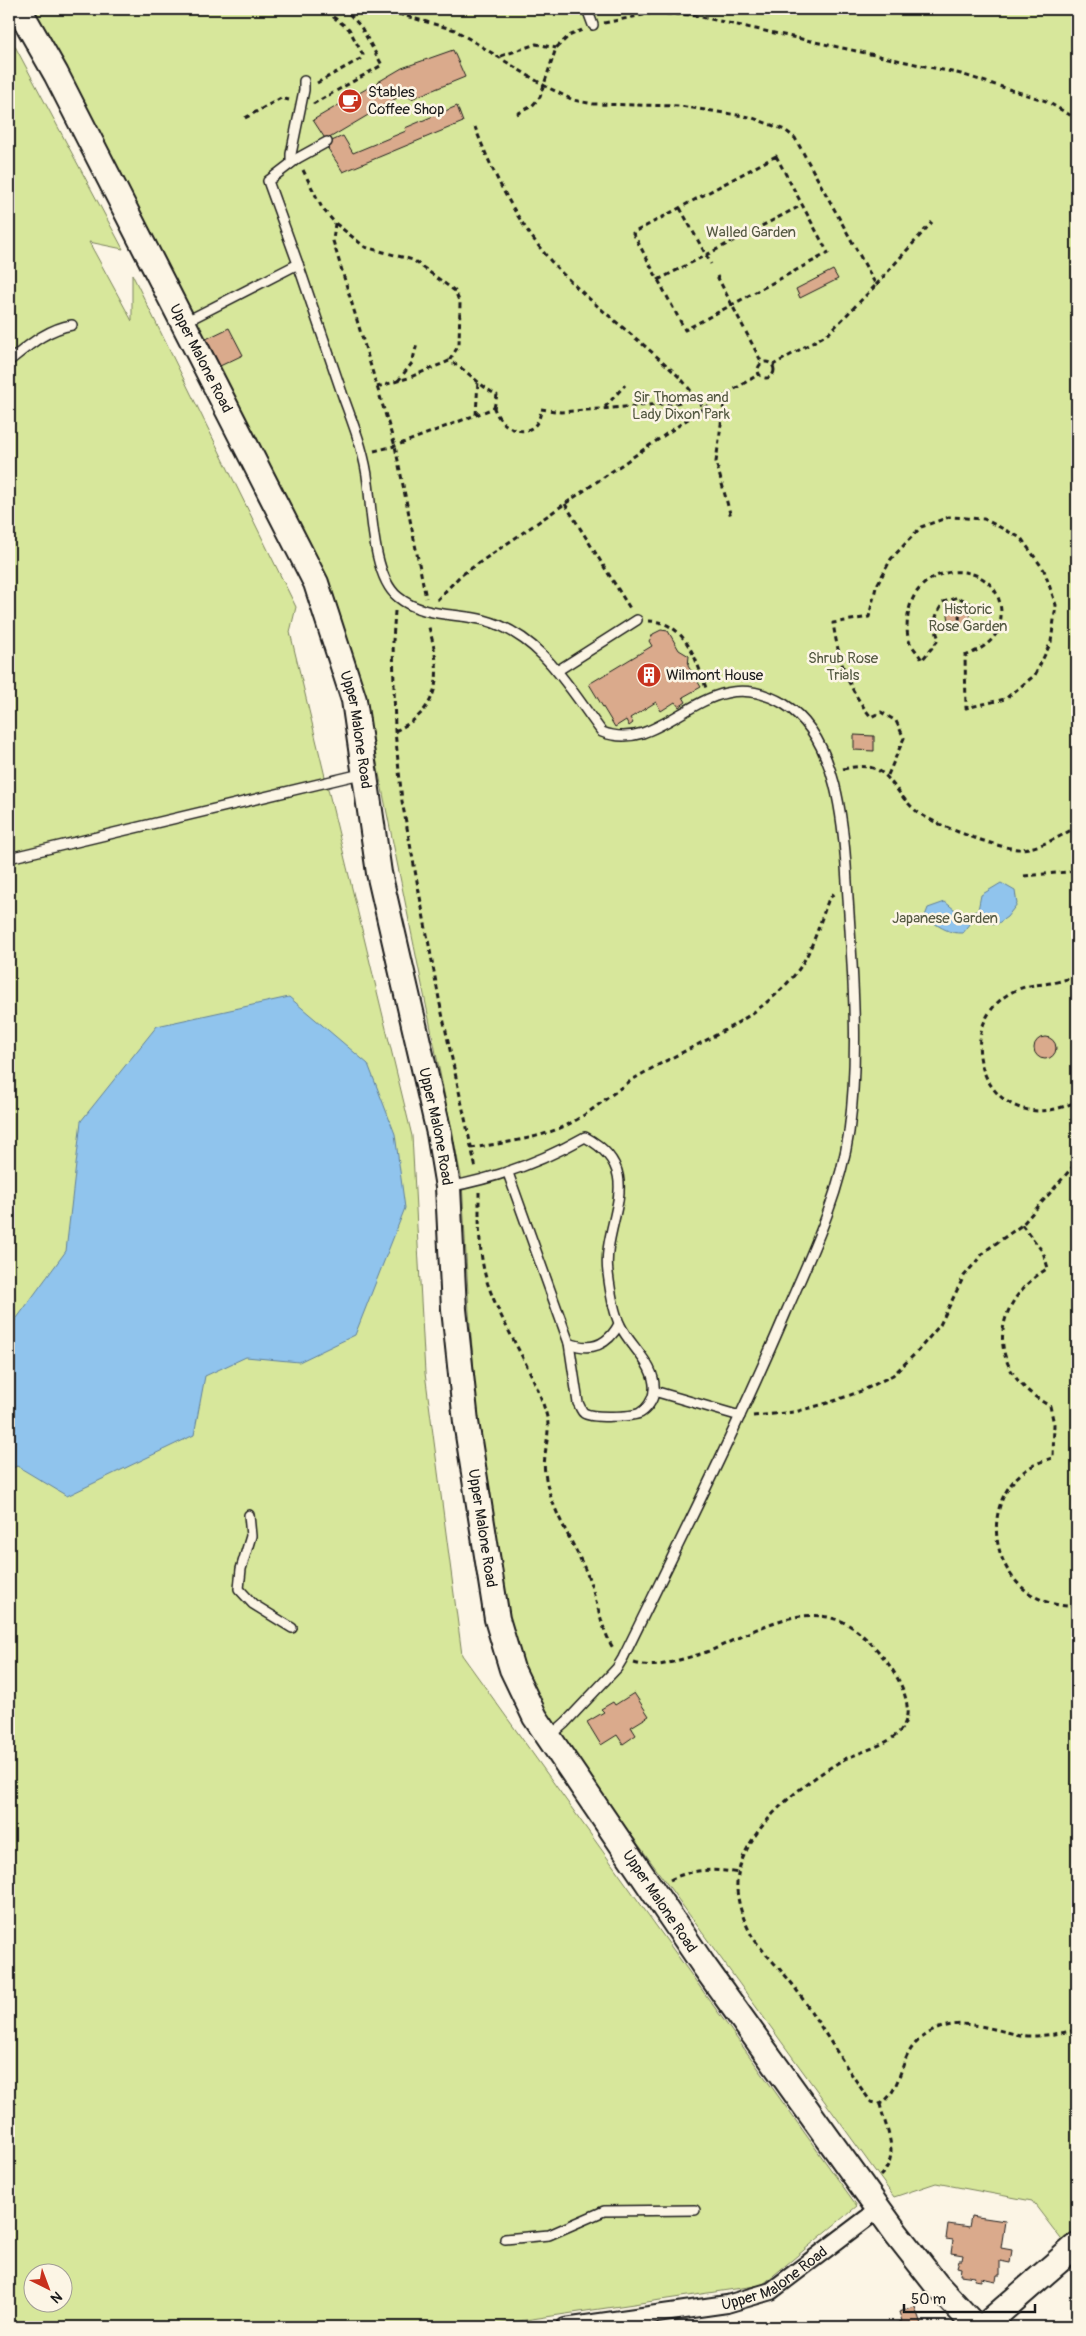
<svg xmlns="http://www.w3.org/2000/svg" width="1086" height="2336" font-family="Pangolin,sans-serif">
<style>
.green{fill:#d7e79b;stroke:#7a825c;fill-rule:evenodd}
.water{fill:#90c4ed;stroke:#628199}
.building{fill:#daaa8c;stroke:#1c1c1c}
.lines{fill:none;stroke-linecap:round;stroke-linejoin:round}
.lane-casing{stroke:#1c1c1c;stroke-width:12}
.street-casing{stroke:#1c1c1c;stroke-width:20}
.secondary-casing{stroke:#1c1c1c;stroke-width:28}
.path{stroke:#1c1c1c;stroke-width:3;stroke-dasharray:5 4;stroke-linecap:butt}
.lane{stroke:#fcf5e5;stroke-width:9}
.street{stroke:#fcf5e5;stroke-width:16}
.secondary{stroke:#fcf5e5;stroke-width:24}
.labels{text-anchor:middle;stroke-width:5;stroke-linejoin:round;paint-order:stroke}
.poi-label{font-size:15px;fill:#1c1c1c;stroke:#fcf5e5;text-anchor:start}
.park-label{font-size:15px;fill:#545942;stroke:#fcf5e5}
.street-label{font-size:15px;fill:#1c1c1c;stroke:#fcf5e5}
</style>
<rect width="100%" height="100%" fill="#fcf5e5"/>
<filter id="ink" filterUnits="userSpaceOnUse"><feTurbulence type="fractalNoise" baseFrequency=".02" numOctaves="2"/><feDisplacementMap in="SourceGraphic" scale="10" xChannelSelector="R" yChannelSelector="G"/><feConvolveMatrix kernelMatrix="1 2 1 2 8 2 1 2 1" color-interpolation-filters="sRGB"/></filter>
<g filter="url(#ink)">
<g class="green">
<path d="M23 9H1077V2232L1064 2243 1032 2201 936 2183 894 2197 543 1713 521 1664 508 1615 478 1419 469 1312 462 1181 378 769 366 698Z"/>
<path d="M9 35 123 249 89 242 132 321V274L296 607 290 632 412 1136 425 1373 462 1655 857 2206 762 2285 478 2327H9ZM32 2274H62V2304H32Z"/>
</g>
<g class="water">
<path d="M1001 883 1015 891 1017 904 1007 917 997 924 984 922 979 918 971 923 963 933C948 934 936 925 925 916L928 908 945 902 964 917 978 910 981 895Z"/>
<path d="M289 997 368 1064 395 1134 405 1208 355 1335 299 1362 246 1357 205 1376 194 1435 67 1496 17 1466 9 1470V1329L66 1251 81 1121 157 1026Z"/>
</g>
<g class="building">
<path d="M453 50 465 77 411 99 407 92 326 140 313 120 402 68Z"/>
<path d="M457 106 463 122 343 172 325 144 343 136 353 153 406 131 405 128Z"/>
<path d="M833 270 838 279 800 298 796 289Z"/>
<path d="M229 328 243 355 220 366 206 339Z"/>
<circle cx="959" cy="615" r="11"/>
<path d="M661 630 668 631 679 650 689 656 688 666 701 687 683 697 686 702 679 707 675 702 661 711 656 702 630 718 633 723 629 726 626 720 615 727 589 684 652 646 649 641 653 634Z"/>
<path d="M854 735 874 736V751L854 750Z"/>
<circle cx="1045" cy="1048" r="11"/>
<path d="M634 1693 649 1716 631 1727 636 1735 623 1744 617 1735 601 1745 587 1722 604 1712 601 1709 613 1702 615 1705Z"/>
<path d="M971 2216 1005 2221 1001 2248 1012 2250 1010 2263 1000 2261V2275H997L996 2281 981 2278V2281L974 2280 975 2277 960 2275 961 2268 957 2267 959 2260H962L963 2255 951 2253 953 2240 946 2239 948 2224 969 2227Z"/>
<path d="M915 2307 922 2327H885L902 2321 899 2312Z"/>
</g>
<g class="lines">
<defs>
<g id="lane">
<path d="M587 9 593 25"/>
<path d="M291 163V154L304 90V81"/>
<path d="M298 264C313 308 328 352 343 396 353 424 365 453 368 483 372 513 373 577 398 597 422 617 456 613 484 620 541 635 569 688 602 732 667 757 705 657 784 704 837 736 844 825 847 882 852 965 860 1049 849 1132 840 1194 812 1253 787 1310 737 1428 679 1543 623 1658L617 1668 565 1723 549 1737"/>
<path d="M183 323 298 264 268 181 298 158 327 142"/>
<path d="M9 361C28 346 47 329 72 325"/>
<path d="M557 671 637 620"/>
<path d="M9 858 365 773"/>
<path d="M448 1187C498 1178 541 1162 585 1137 650 1172 601 1222 608 1273 610 1289 613 1311 620 1325 630 1347 657 1365 654 1392 653 1400 647 1409 640 1413 632 1417 591 1418 584 1413 581 1411 580 1406 578 1403L569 1343 508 1173"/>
<path d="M569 1343C591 1352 608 1345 619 1324"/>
<path d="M654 1391 740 1416"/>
<path d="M249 1515 251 1536 241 1569 239 1589 253 1604 292 1628"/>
<path d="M505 2239 549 2235 604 2211 695 2210"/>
</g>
<g id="street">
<path id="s1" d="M565 2327 727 2304 771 2291 879 2209"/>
</g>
<g id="secondary">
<path id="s2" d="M19 9 56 74 316 583 354 700 379 873 439 1133 448 1187 454 1309 466 1422 497 1619 512 1669 535 1717 704 1966 896 2233 936 2284 976 2327"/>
<path d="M983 2327 1077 2245"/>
</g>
</defs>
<use href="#lane" class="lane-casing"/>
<use href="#street" class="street-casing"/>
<use href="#secondary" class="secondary-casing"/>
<g class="path">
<path d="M381 9 455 30 545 86 573 100 593 104 680 106 750 117 785 130 795 138 876 285 829 333 773 365"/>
<path d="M638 9V16"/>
<path d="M604 23 653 13 692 15 961 74 1046 101 1077 119"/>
<path d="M501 56 536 44 556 48"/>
<path d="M317 83 360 59 363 55 349 29 323 9"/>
<path d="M313 104 382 65 361 27 345 9"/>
<path d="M517 114 532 106 540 97 556 48 569 36 582 30"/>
<path d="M245 118 281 98 289 100"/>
<path d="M776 156 828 253 685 330 633 233Z"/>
<path d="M303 170 322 208 335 223 365 247 413 260 455 291 460 303 459 345 449 361"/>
<path d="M680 208 711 264"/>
<path d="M335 223 333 241 395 446 426 598"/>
<path d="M717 276 762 363"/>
<path d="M658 280 802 205"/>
<path d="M876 285 932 222"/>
<circle cx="766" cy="370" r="8"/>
<path d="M398 381 412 363 417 344"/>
<path d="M377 387 408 378 449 361C467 369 479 386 497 395L494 408"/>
<path d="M725 395 716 462 731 517"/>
<path d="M605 407 625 385"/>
<path d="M704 408 759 374"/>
<path d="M476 415 478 381"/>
<path d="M374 451 395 446 494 408C503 435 539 441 541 409L561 412 675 403 685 401 694 396"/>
<path d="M565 504 631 610"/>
<path d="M437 600 460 576 704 408C695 397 686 383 675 373 639 339 599 310 564 275 523 234 495 180 475 127"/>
<path d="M395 611 393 641 395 731 402 801 440 1004 476 1169"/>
<path d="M648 621C685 621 696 659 706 688"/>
<path d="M395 731C445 708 441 669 428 624"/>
<path d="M843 769C889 758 887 785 915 810 929 823 1001 850 1021 849 1041 848 1060 836 1077 827"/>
<path d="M888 775 904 738 896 721 881 712 871 717C847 687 839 661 833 623L869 617 876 587 891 559 921 527 949 517 984 519 1021 538 1044 570 1056 605 1051 642 1035 675 1005 699 966 708 965 656C984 648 1000 639 1001 616 1003 559 920 557 909 610 907 619 906 632 909 641 912 647 919 654 922 660L939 639C933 625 934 615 944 602L958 597 969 603 974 613 970 624 960 629 959 614"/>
<path d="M1024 876 1077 871"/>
<path d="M1077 976C1069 978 1060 982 1051 983 1038 985 1026 985 1014 991 945 1025 986 1146 1077 1101"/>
<path d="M471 1148C503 1143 538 1139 567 1125 595 1111 615 1089 642 1074 693 1044 751 1025 791 979 811 957 818 927 828 901L834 893"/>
<path d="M479 1192C479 1223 478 1260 490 1290 506 1333 535 1371 547 1417 551 1435 542 1455 545 1473 550 1508 570 1536 584 1567 596 1592 600 1627 613 1648"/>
<path d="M1022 1225 1043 1252 1048 1268C988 1305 986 1372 1050 1406L1054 1424 1053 1458C964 1480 986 1610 1077 1606"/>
<path d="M753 1416 795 1412 831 1402 864 1390 893 1375 915 1354 940 1325 964 1276 985 1251 1022 1225 1077 1162"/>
<path d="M634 1663C650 1668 663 1665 679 1660 690 1657 702 1654 712 1650 751 1633 796 1603 841 1621 871 1634 930 1702 898 1733 886 1746 858 1752 841 1761 800 1785 740 1832 737 1883 736 1900 744 1922 752 1936 762 1952 781 1969 793 1985 820 2023 843 2064 871 2102L880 2104C902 2092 899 2057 918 2041 952 2012 984 2028 1020 2035 1038 2038 1060 2033 1077 2030"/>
<path d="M670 1880C693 1868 714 1869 739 1873"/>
<path d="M880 2104C885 2128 902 2155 880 2176"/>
</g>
<use href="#lane" class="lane"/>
<use href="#street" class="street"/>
<use href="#secondary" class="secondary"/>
</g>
</g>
<defs>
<symbol id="cafe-disc" viewBox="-11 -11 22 22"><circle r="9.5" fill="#c8321e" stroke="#fcf5e5"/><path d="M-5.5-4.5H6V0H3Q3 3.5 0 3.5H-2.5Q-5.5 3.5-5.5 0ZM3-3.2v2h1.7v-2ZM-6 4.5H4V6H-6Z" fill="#fff"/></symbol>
<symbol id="building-disc" viewBox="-11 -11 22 22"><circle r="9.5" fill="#c8321e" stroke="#fcf5e5"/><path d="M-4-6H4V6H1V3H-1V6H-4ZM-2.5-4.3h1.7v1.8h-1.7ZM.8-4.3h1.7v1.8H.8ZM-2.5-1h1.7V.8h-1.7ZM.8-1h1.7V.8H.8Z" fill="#fff"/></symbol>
</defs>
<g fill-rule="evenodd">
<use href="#cafe-disc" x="336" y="87" width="28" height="28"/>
<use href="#building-disc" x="635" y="661" width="28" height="28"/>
</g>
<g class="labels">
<g class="poi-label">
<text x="368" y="97">Stables<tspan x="368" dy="17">Coffee Shop</tspan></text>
<text x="666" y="680">Wilmont House</text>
</g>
<g class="park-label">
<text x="751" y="237">Walled Garden</text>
<text x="681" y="402">Sir Thomas and<tspan x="681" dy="17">Lady Dixon Park</tspan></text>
<text x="968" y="614">Historic<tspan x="968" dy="17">Rose Garden</tspan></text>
<text x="843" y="663">Shrub Rose<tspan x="843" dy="17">Trials</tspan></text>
<text x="945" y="923">Japanese Garden</text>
</g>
<g class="street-label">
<text dy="5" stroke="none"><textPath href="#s2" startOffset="394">Upper Malone Road</textPath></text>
<text dy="5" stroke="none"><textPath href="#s2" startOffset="799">Upper Malone Road</textPath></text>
<text dy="5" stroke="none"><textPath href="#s2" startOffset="1204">Upper Malone Road</textPath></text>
<text dy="5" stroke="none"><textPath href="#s2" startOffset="1609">Upper Malone Road</textPath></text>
<text dy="5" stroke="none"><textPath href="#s2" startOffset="2029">Upper Malone Road</textPath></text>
<text dy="5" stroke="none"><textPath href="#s1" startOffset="218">Upper Malone Road</textPath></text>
</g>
</g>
<rect width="1086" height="2336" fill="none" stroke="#fcf5e5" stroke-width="30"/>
<rect x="15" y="15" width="1056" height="2306" fill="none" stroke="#1c1c1c" stroke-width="2" filter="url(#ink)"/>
<g transform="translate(48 2288) rotate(138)"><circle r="24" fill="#fcf5e5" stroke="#a29e95"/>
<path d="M0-4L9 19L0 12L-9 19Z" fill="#c8321e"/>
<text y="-8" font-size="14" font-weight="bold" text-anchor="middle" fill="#1c1c1c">N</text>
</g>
<path d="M904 2304v8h131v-8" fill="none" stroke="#1c1c1c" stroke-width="2.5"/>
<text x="911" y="2304" font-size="15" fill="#1c1c1c" stroke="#fcf5e5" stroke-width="4" paint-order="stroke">50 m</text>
</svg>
